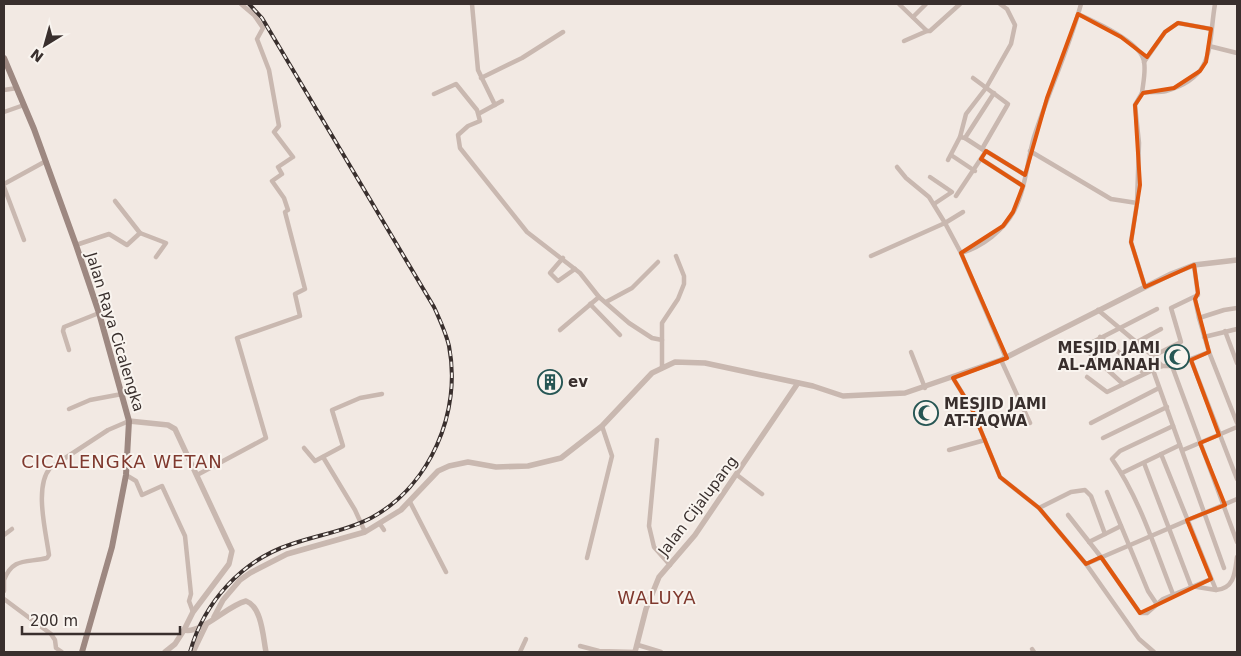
<svg xmlns="http://www.w3.org/2000/svg" width="1241" height="656" font-family="'DejaVu Sans',sans-serif">
<style>
.lines{fill:none;stroke-linecap:round;stroke-linejoin:round}
.minor{stroke:#c9b8b0;stroke-width:4.5}
.tertiary{stroke:#c9b8b0;stroke-width:5.5}
.secondary{stroke:#9d8881;stroke-width:6}
.rail-casing{stroke:#392f2d;stroke-width:4}
.rail{stroke:#f9f4ef;stroke-width:2;stroke-dasharray:5.5;stroke-linecap:butt}
.marked{fill:none;stroke:#df570e;stroke-width:4;stroke-linejoin:round}
.labels{text-anchor:middle;stroke-width:4;stroke-linejoin:round;paint-order:stroke}
.street-label{font-size:15px;fill:#392f2d;stroke:#f9f4ef}
.poi-label{font-size:15px;font-weight:bold;fill:#392f2d;stroke:#f9f4ef;text-anchor:start}
.quarter-label{font-size:18px;letter-spacing:1px;fill:#7f392e;stroke:#f9f4ef}
</style>
<rect width="100%" height="100%" fill="#f2e9e3"/>
<g class="lines">
<g class="minor">
<path d="M472 4 478 70 495 105"/>
<path d="M899 4 927 31H930L960 4"/>
<path d="M1078 14C1095 22 1136 40 1143 58 1147 67 1143 83 1142 93"/>
<path d="M913 17 926 4"/>
<path d="M904 41 927 31"/>
<path d="M1209 46 1237 53"/>
<path d="M1144 62 1165 32 1178 23 1211 29"/>
<path d="M481 78 522 58 563 32"/>
<path d="M973 78 1008 104 982 149"/>
<path d="M4 90 17 88"/>
<path d="M434 94 456 84 477 110 480 121 468 126 458 135 460 148 527 232 580 273 599 297 629 323 652 338 662 340"/>
<path d="M4 112 24 105"/>
<path d="M480 113 502 101"/>
<path d="M965 138 960 137 966 114 986 88 1011 44 1015 25 1007 9 1000 4"/>
<path d="M985 151 965 138 994 93"/>
<path d="M1030 151 1111 199 1137 203 1131 242 1145 287"/>
<path d="M951 155 975 171"/>
<path d="M981 159 1023 186"/>
<path d="M948 160 960 137"/>
<path d="M897 167 906 178 929 197 945 223 963 212"/>
<path d="M930 177 952 192 934 204"/>
<path d="M4 184 46 161"/>
<path d="M4 187 24 240"/>
<path d="M956 196 986 151 1025 175"/>
<path d="M115 201 140 233"/>
<path d="M1137 203 1139 143 1135 105 1142 93C1150 91 1158 93 1166 91 1216 77 1208 45 1215 4"/>
<path d="M76 245 109 234 127 245 140 233 166 243 156 257"/>
<path d="M961 253C982 247 1004 230 1014 211 1026 188 1027 161 1034 137 1048 93 1069 49 1081 4"/>
<path d="M871 256 945 223 961 253 1006 358"/>
<path d="M563 258 550 273 558 281 575 269"/>
<path d="M1195 299 1199 318"/>
<path d="M606 302 632 288 658 262"/>
<path d="M590 304 620 335"/>
<path d="M1237 308 1224 310 1199 318 1209 352 1237 423"/>
<path d="M1098 310 1153 356 1162 366"/>
<path d="M560 330 599 297"/>
<path d="M1225 331 1237 363"/>
<path d="M1100 337 1144 373"/>
<path d="M1204 337 1237 329"/>
<path d="M1137 342 1161 329"/>
<path d="M69 350 63 331 64 327 99 313"/>
<path d="M911 352 925 388"/>
<path d="M1209 352 1172 366H1162L1153 370 1224 568"/>
<path d="M1153 356 1181 342 1171 308 1198 295 1194 265"/>
<path d="M1001 360 1030 423"/>
<path d="M1191 360 1237 479"/>
<path d="M1172 366 1237 542"/>
<path d="M662 367V323L678 299 684 284V276L676 256"/>
<path d="M1087 377 1107 392 1153 370"/>
<path d="M953 378 972 409 1000 477 1039 508 1086 564 1237 499"/>
<path d="M1123 384 1085 349V346L1157 309"/>
<path d="M69 409 90 400 122 394"/>
<path d="M1091 423 1159 388"/>
<path d="M1173 426 1120 451 1112 459C1140 499 1155 549 1173 594"/>
<path d="M1103 438 1167 407"/>
<path d="M657 440 649 526 654 547 670 565"/>
<path d="M304 448 315 461 343 446 332 410 360 398 382 394"/>
<path d="M949 450 985 440"/>
<path d="M1183 450 1237 427"/>
<path d="M1161 454 1216 590C1235 589 1235 571 1237 557"/>
<path d="M323 457 355 510 365 532"/>
<path d="M1144 463 1191 586 1216 590"/>
<path d="M1122 473 1180 445"/>
<path d="M126 475 136 481 142 495 162 486 185 536 191 594 189 601 193 612"/>
<path d="M197 475 266 438 237 338 300 316 295 294 305 289 285 212 288 210 284 198 272 181 282 174 278 167 293 157 274 132 279 126 269 70 257 39 263 28 254 15 241 4"/>
<path d="M737 475 762 494"/>
<path d="M1107 492 1148 591 1156 603"/>
<path d="M410 502 446 572"/>
<path d="M1039 508 1071 492 1085 490 1091 496 1105 534"/>
<path d="M1068 515 1101 557 1140 613H1147L1163 599 1211 579"/>
<path d="M380 524 384 530"/>
<path d="M4 535 12 529"/>
<path d="M1089 542 1121 526"/>
<path d="M587 558 612 456 602 426"/>
<path d="M1086 564 1139 639 1154 652"/>
<path d="M4 580C13 557 27 563 47 558L49 555C46 532 34 487 50 468L108 430 129 421"/>
<path d="M4 581V591"/>
<path d="M4 599 51 634 55 640 56 648 62 652"/>
<path d="M638 645 661 652"/>
<path d="M580 646 599 651 636 652"/>
<path d="M1032 649 1034 652"/>
<path d="M520 652 526 639"/>
</g>
<g class="tertiary">
<path d="M129 421 168 425 175 429 232 551 229 564 193 612 184 630"/>
<path d="M214 617 223 600 240 580 250 573 287 554 365 532 401 510 438 471 449 466 468 462 496 467 528 466 561 458 602 426 652 373 675 362 705 363 813 386 843 396 905 393 1001 360 1171 274 1194 265 1237 260"/>
<path d="M165 652 175 644 184 630C202 634 226 606 246 601 262 607 263 637 266 652"/>
<path d="M193 652 206 625"/>
<path d="M635 652 646 609 659 577 695 535 798 383"/>
</g>
<path class="secondary" d="M4 58 34 129 76 245 99 313 129 421 126 475 112 547 82 652"/>
<defs>
<path id="rail" d="M190 652C204 602 242 560 292 544 318 535 346 531 371 518 430 486 462 412 449 346 446 333 440 320 434 307L262 18 249 4"/>
</defs>
<use href="#rail" class="rail-casing"/>
<use href="#rail" class="rail"/>
</g>
<path class="marked" d="M1078 14 1121 37 1147 57 1165 32 1178 23 1211 29 1206 62 1200 71 1174 88 1143 93 1135 105 1140 185 1131 242 1145 287 1194 265 1198 293 1195 299 1209 352 1191 360 1219 435 1200 443 1225 505 1187 520 1211 579 1140 613 1101 557 1086 564 1039 508 1000 477 972 409 953 378 1007 358 961 253 1003 226 1013 212 1023 186 981 159 986 151 1025 175 1047 98Z"/>
<defs>
<symbol id="mosque-ring" viewBox="-11 -11 22 22"><circle r="9.5" fill="#f9f4ef" stroke="#265654" stroke-width="1.5"/><path d="M3.5-4.9A6 6 0 1 0 3.5 4.9A5 5 0 1 1 3.5-4.9Z" fill="#265654"/></symbol>
<symbol id="building-ring" viewBox="-11 -11 22 22"><circle r="9.5" fill="#f9f4ef" stroke="#265654" stroke-width="1.5"/><path d="M-4-6H4V6H1V3H-1V6H-4ZM-2.5-4.3h1.7v1.8h-1.7ZM.8-4.3h1.7v1.8H.8ZM-2.5-1h1.7V.8h-1.7ZM.8-1h1.7V.8H.8Z" fill="#265654"/></symbol>
</defs>
<g fill-rule="evenodd">
<use href="#mosque-ring" x="1163" y="343" width="28" height="28"/>
<use href="#building-ring" x="536" y="368" width="28" height="28"/>
<use href="#mosque-ring" x="912" y="399" width="28" height="28"/>
</g>
<g class="labels">
<g class="street-label">
<text transform="translate(115 332) rotate(73)" y="5">Jalan Raya Cicalengka</text>
<text transform="translate(698 506) rotate(-53)" y="5">Jalan Cijalupang</text>
</g>
<g class="poi-label">
<text x="1160" y="353" text-anchor="end">MESJID JAMI<tspan x="1160" dy="17">AL-AMANAH</tspan></text>
<text x="568" y="387">ev</text>
<text x="944" y="409">MESJID JAMI<tspan x="944" dy="17">AT-TAQWA</tspan></text>
</g>
<g class="quarter-label">
<text x="122" y="468">CICALENGKA WETAN</text>
<text x="657" y="604">WALUYA</text>
</g>
</g>
<rect width="1241" height="656" fill="none" stroke="#392f2d" stroke-width="10"/>
<g transform="translate(45 45) rotate(217)" stroke="#f9f4ef" stroke-width="4" paint-order="stroke">
<path d="M0-4L9 19L0 12L-9 19Z" fill="#392f2d"/>
<text y="-8" font-size="14" font-weight="bold" text-anchor="middle" fill="#392f2d">N</text>
</g>
<path d="M22 626v8h158v-8" fill="none" stroke="#392f2d" stroke-width="2.5"/>
<text x="30" y="626" font-size="15" fill="#392f2d" stroke="#f9f4ef" stroke-width="4" paint-order="stroke">200 m</text>
</svg>
